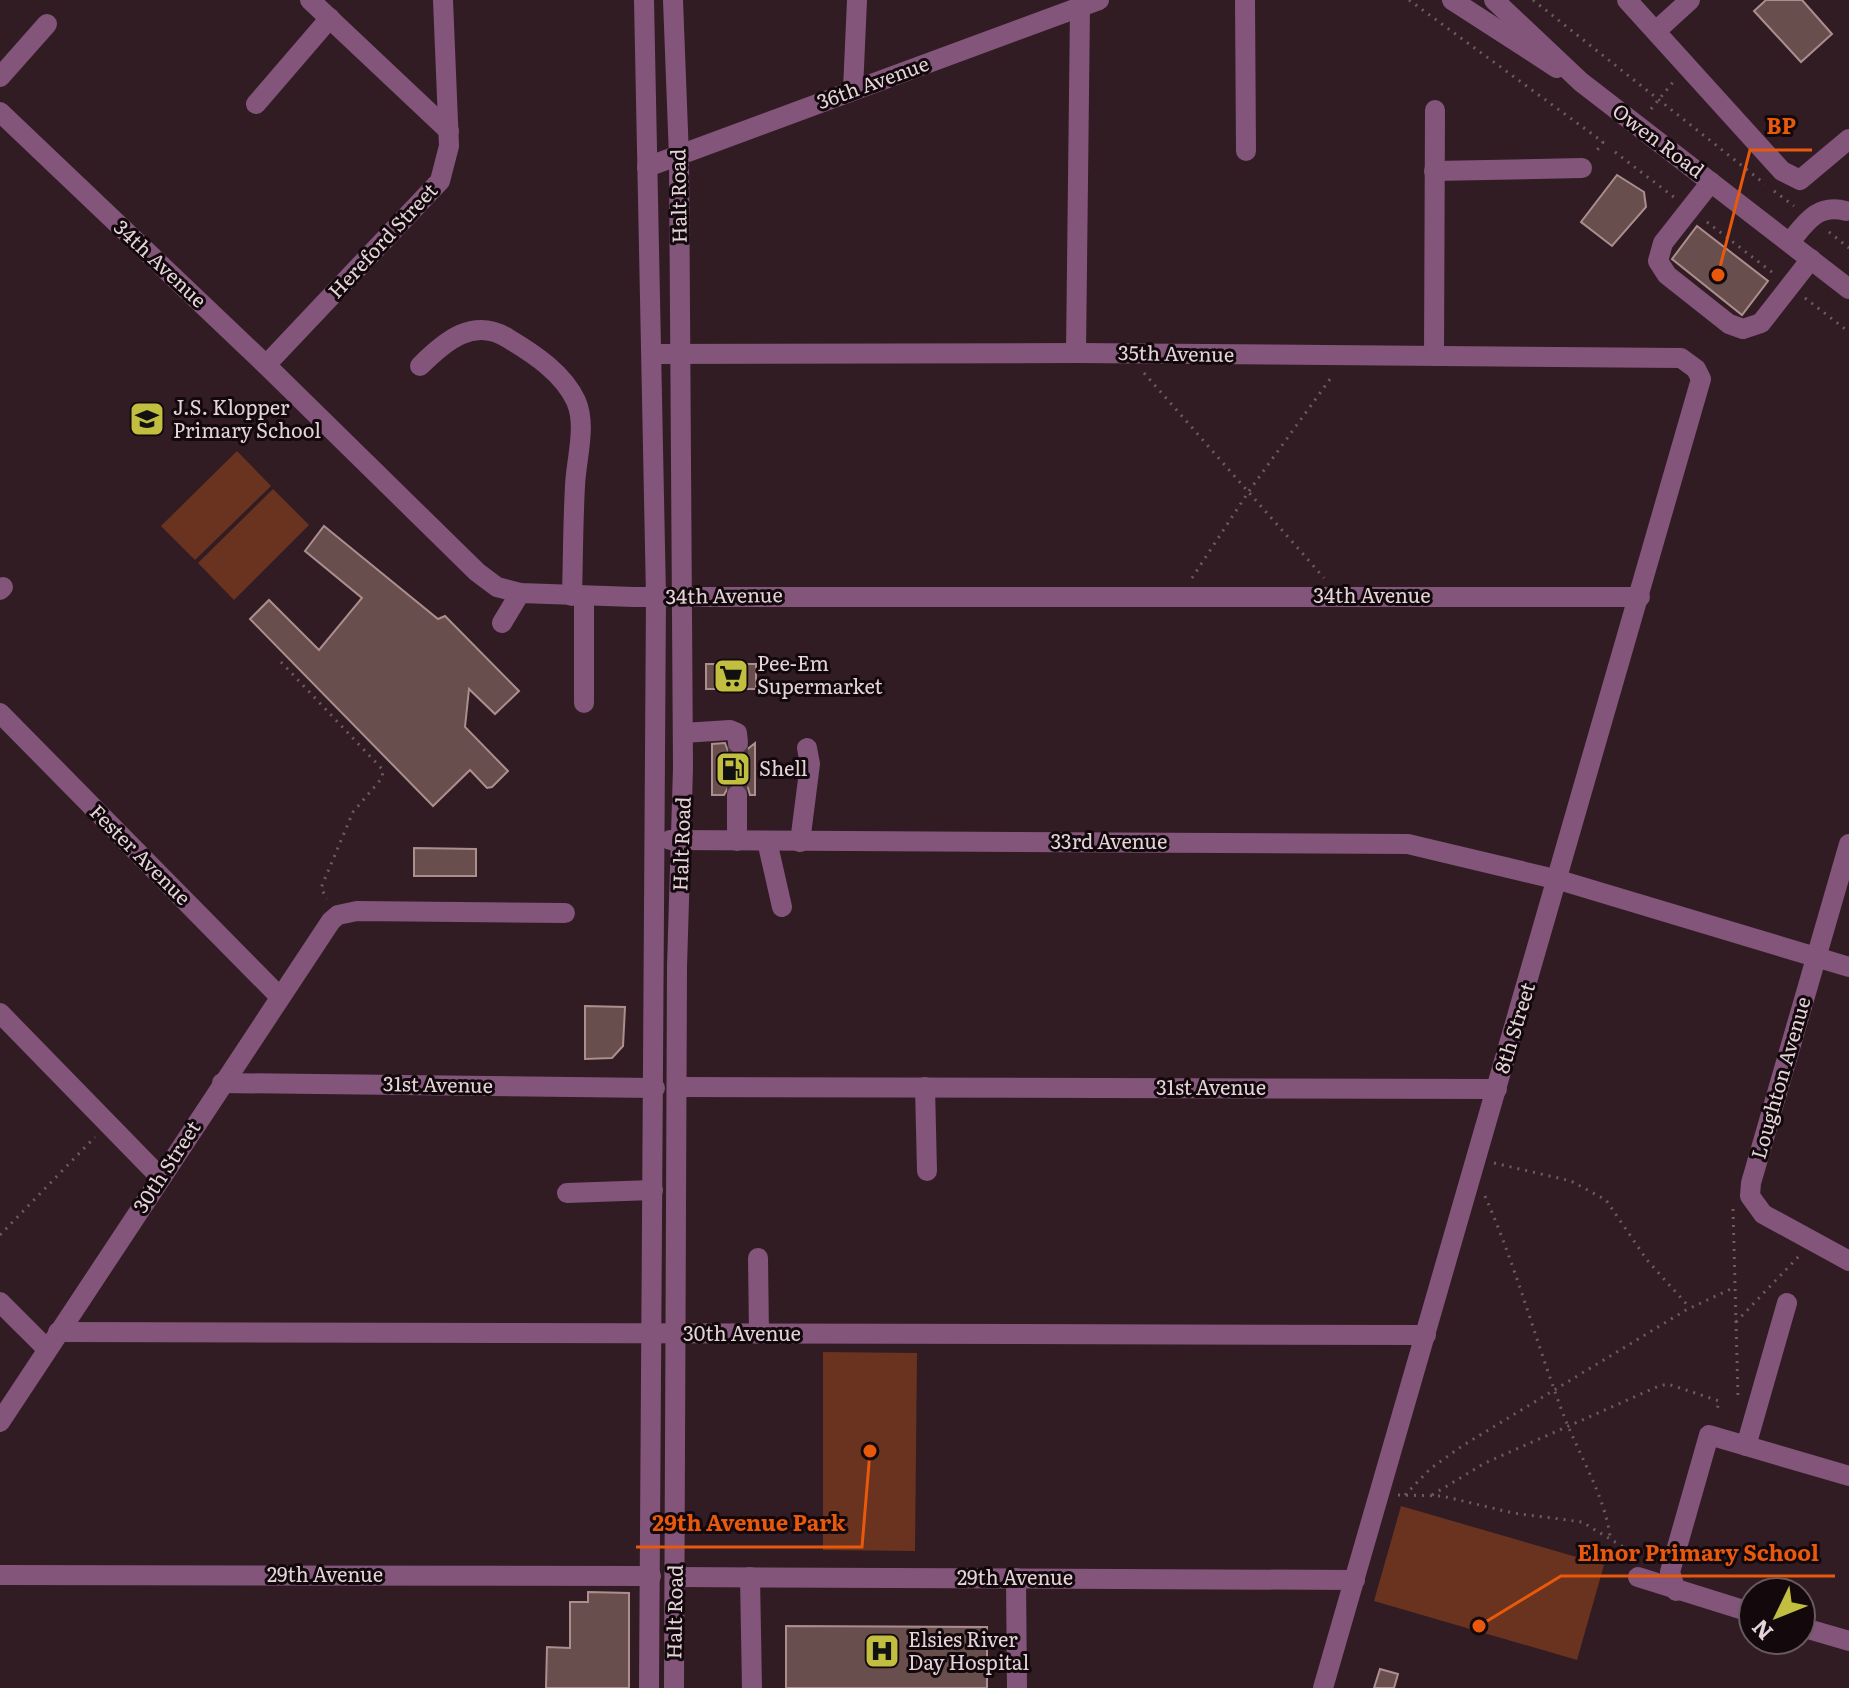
<svg xmlns="http://www.w3.org/2000/svg" width="1849" height="1688" font-family="Literata,serif">
<style>
.green{fill:#69331f}
.building{fill:#694e4e;stroke:#ac8e8e;stroke-width:2}
.lines{fill:none;stroke-linecap:round;stroke-linejoin:round}
.minor-tunnel{stroke:#4c383f;stroke-width:20;stroke-dasharray:20 10;stroke-linecap:butt}
.path{stroke:#6e5b62;stroke-width:3;stroke-dasharray:2 6;stroke-linecap:butt}
.minor{stroke:#83557a;stroke-width:20}
.labels{text-anchor:middle;stroke-width:6;stroke-linejoin:round;paint-order:stroke}
.street-label{font-size:20px;fill:#e4d4d9;stroke:#13090d}
.poi-label{font-size:20px;fill:#e4d4d9;stroke:#13090d;text-anchor:start}
.leader{fill:none;stroke:#e8590c;stroke-width:3}
.callout-dot{fill:#e8590c;stroke:#13090d;stroke-width:3}
.callout-label{font-size:22px;text-anchor:middle;font-weight:bold;fill:#e8590c;stroke:#13090d;stroke-width:6;stroke-linejoin:round;paint-order:stroke}
</style>
<rect width="100%" height="100%" fill="#311c24"/>
<g class="green">
<path d="M237 451 271 486 195 560 161 526Z"/>
<path d="M273 489 309 525 234 600 198 563Z"/>
<path d="M823 1352 917 1353 915 1551 823 1550Z"/>
<path d="M1401 1506 1604 1565 1577 1660 1374 1601Z"/>
</g>
<g class="building">
<path d="M1766 0H1802L1832 34 1801 62 1754 11Z"/>
<path d="M1617 175 1644 192 1646 207 1612 246 1581 222Z"/>
<path d="M1697 226 1768 281 1742 315 1672 259Z"/>
<path d="M324 526 438 619 445 616 519 691 495 714 469 689 465 727 508 771 492 787 487 788 470 770 433 806 250 619 269 600 319 650 362 598 305 551Z"/>
<rect x="706" y="664" width="50" height="25"/>
<path d="M725 743 728 751 739 756 755 743V795H750L748 788 738 782 730 784 724 795H712V744Z"/>
<path d="M414 848 476 849V876H414Z"/>
<path d="M585 1006 625 1007 623 1046 612 1058 585 1059Z"/>
<path d="M588 1592 629 1593V1688H546L547 1647 570 1648V1602H588Z"/>
<path d="M786 1626 987 1627V1688H786Z"/>
<path d="M1380 1669 1398 1674 1394 1688H1374Z"/>
</g>
<g class="lines">
<path class="minor-tunnel" d="M737 795 738 743"/>
<g class="path">
<path d="M1409 0 1603 142 1595 153"/>
<path d="M1533 0 1765 184"/>
<path d="M1651 109 1674 81"/>
<path d="M1615 152 1675 198"/>
<path d="M1774 191 1794 206"/>
<path d="M1707 222 1773 273"/>
<path d="M1829 232 1849 248"/>
<path d="M1805 298 1849 332"/>
<path d="M1144 373 1324 578"/>
<path d="M1192 578 1249 491 1333 375"/>
<path d="M281 662 383 770 382 778 353 812 321 888 327 899"/>
<path d="M1494 1163 1571 1181 1606 1200 1647 1260 1690 1308"/>
<path d="M1485 1196C1516 1266 1535 1339 1562 1411 1576 1449 1606 1498 1610 1537"/>
<path d="M1733 1209 1738 1397"/>
<path d="M0 1235 95 1137"/>
<path d="M1736 1322 1800 1255"/>
<path d="M1398 1495 1442 1496 1513 1513 1582 1522 1630 1551"/>
<path d="M1405 1495 1430 1469 1462 1446 1686 1310 1735 1287"/>
<path d="M1432 1495 1485 1463 1659 1386 1668 1384 1719 1401 1717 1410"/>
</g>
<g class="minor">
<path d="M310 0 449 131"/>
<path d="M644 0 656 597 649 1688"/>
<path d="M673 0 679 157 683 768 677 967 674 1688"/>
<path d="M1245 0 1246 151"/>
<path d="M1452 0 1557 68"/>
<path d="M1494 0 1581 82 1849 289"/>
<path d="M1627 0 1782 171 1800 180 1849 139"/>
<path d="M1656 31 1690 0"/>
<path d="M0 77 47 24"/>
<path d="M853 90 857 0"/>
<path d="M256 104 330 18"/>
<path d="M0 112 266 365 477 572 497 587 520 593 634 597H1640"/>
<path d="M647 167 1099 0"/>
<path d="M1434 171 1582 168"/>
<path d="M1711 182 1663 243 1658 261 1667 275 1729 324 1743 329 1761 323 1811 259"/>
<path d="M1790 242C1806 222 1818 203 1846 211"/>
<path d="M1076 353 1080 7"/>
<path d="M652 354 1076 353 1681 358 1696 369 1701 379 1323 1688"/>
<path d="M1434 356 1435 110"/>
<path d="M266 365 440 181 449 146 443 0"/>
<path d="M420 366C445 341 474 316 509 339 534 354 563 373 576 401 587 426 576 459 575 486 573 522 573 559 572 596"/>
<path d="M0 590 3 587"/>
<path d="M584 596V703"/>
<path d="M502 623 520 593"/>
<path d="M0 713 280 997"/>
<path d="M683 733 730 730 737 733 738 743"/>
<path d="M737 795V841"/>
<path d="M670 840 1408 844 1559 880 1849 967"/>
<path d="M767 841 782 907"/>
<path d="M800 842 810 764 807 748"/>
<path d="M1849 844 1751 1183 1750 1196 1763 1214 1849 1261"/>
<path d="M0 1013 160 1177"/>
<path d="M222 1083 655 1088"/>
<path d="M677 1087 1497 1089"/>
<path d="M925 1087 927 1171"/>
<path d="M567 1193 653 1190"/>
<path d="M758 1258 759 1334"/>
<path d="M0 1302 47 1349"/>
<path d="M58 1332 1426 1335"/>
<path d="M0 1422 331 921 338 915 357 911 565 913"/>
<path d="M1746 1446 1787 1303"/>
<path d="M0 1575 651 1576"/>
<path d="M676 1577 1355 1580"/>
<path d="M750 1577 752 1688"/>
<path d="M1638 1577 1753 1613"/>
<path d="M1016 1578 1017 1688"/>
<path d="M1676 1591 1670 1572 1709 1435 1849 1476"/>
<path d="M1801 1627 1849 1641"/>
</g>
</g>
<defs>
<symbol id="school-square" viewBox="-11 -11 22 22"><rect x="-9" y="-9" width="18" height="18" rx="4" fill="#c1be40" stroke="#13090d"/><path d="M0-5L7-2L0 1L-7-2ZM-4 1L0 2.5L4 1V4Q0 6-4 4Z" fill="#111"/></symbol>
<symbol id="supermarket-square" viewBox="-11 -11 22 22"><rect x="-9" y="-9" width="18" height="18" rx="4" fill="#c1be40" stroke="#13090d"/><path d="M-6-5.5h2.5l.6 2H6L4.5 2H-2.5L-4.4-4H-6ZM-1.5 3.2a1.3 1.3 0 1 0 .1 0ZM3 3.2a1.3 1.3 0 1 0 .1 0Z" fill="#111"/></symbol>
<symbol id="fuel-square" viewBox="-11 -11 22 22"><rect x="-9" y="-9" width="18" height="18" rx="4" fill="#c1be40" stroke="#13090d"/><path d="M-5.5-6h7V0h2V4h1.3V-2.5L3-4.5l.8-.8L6-3V5H2.5V1h-1V6h-7ZM-4.2-4.7v3.2H.2V-4.7Z" fill="#111"/></symbol>
<symbol id="hospital-square" viewBox="-11 -11 22 22"><rect x="-9" y="-9" width="18" height="18" rx="4" fill="#c1be40" stroke="#13090d"/><path d="M-5-5h3v3.5h4V-5h3V5h-3V1.5h-4V5h-3Z" fill="#111"/></symbol>
</defs>
<g fill-rule="evenodd">
<use href="#school-square" x="127" y="399" width="40" height="40"/>
<use href="#supermarket-square" x="711" y="656" width="40" height="40"/>
<use href="#fuel-square" x="713" y="749" width="40" height="40"/>
<use href="#hospital-square" x="862" y="1631" width="40" height="40"/>
</g>
<g class="labels">
<g class="street-label">
<text transform="translate(873 83) rotate(-20)" y="7">36th Avenue</text>
<text transform="translate(1658 141) rotate(37)" y="7">Owen Road</text>
<text transform="translate(679 196) rotate(-91)" y="7">Halt Road</text>
<text transform="translate(383 241) rotate(-47)" y="7">Hereford Street</text>
<text transform="translate(160 264) rotate(43)" y="7">34th Avenue</text>
<text transform="translate(1176 354) rotate(1)" y="7">35th Avenue</text>
<text transform="translate(724 596) rotate(-1)" y="7">34th Avenue</text>
<text x="1372" y="603">34th Avenue</text>
<text x="1109" y="849">33rd Avenue</text>
<text transform="translate(682 844) rotate(-88)" y="7">Halt Road</text>
<text transform="translate(140 855) rotate(45)" y="7">Fester Avenue</text>
<text transform="translate(1515 1028) rotate(-73)" y="7">8th Street</text>
<text transform="translate(1781 1078) rotate(-74)" y="7">Loughton Avenue</text>
<text transform="translate(438 1085) rotate(1)" y="7">31st Avenue</text>
<text x="1211" y="1095">31st Avenue</text>
<text transform="translate(167 1167) rotate(-57)" y="7">30th Street</text>
<text x="742" y="1341">30th Avenue</text>
<text x="325" y="1582">29th Avenue</text>
<text x="1015" y="1585">29th Avenue</text>
<text transform="translate(675 1612) rotate(-89)" y="7">Halt Road</text>
</g>
<g class="poi-label">
<text x="173" y="415">J.S. Klopper<tspan x="173" dy="23">Primary School</tspan></text>
<text x="757" y="671">Pee-Em<tspan x="757" dy="23">Supermarket</tspan></text>
<text x="759" y="776">Shell</text>
<text x="908" y="1647">Elsies River<tspan x="908" dy="23">Day Hospital</tspan></text>
</g>
</g>
<path class="leader" d="M1718 275L1750 150H1812M870 1451L862 1547H636M1479 1626L1561 1576H1835"/>
<g class="callout-dot">
<circle cx="1718" cy="275" r="8"/>
<circle cx="870" cy="1451" r="8"/>
<circle cx="1479" cy="1626" r="8"/>
</g>
<g class="callout-label">
<text x="1781" y="134">BP</text>
<text x="749" y="1531">29th Avenue Park</text>
<text x="1698" y="1561">Elnor Primary School</text>
</g>
<g transform="translate(1777 1616) rotate(227)"><circle r="38" fill="#13090d" stroke="#675a5f" stroke-width="2"/>
<path d="M0-6L14 30L0 20L-14 30Z" fill="#c1be40"/>
<text y="-12" font-size="22" font-weight="bold" text-anchor="middle" fill="#e4d4d9">N</text>
</g>
</svg>
